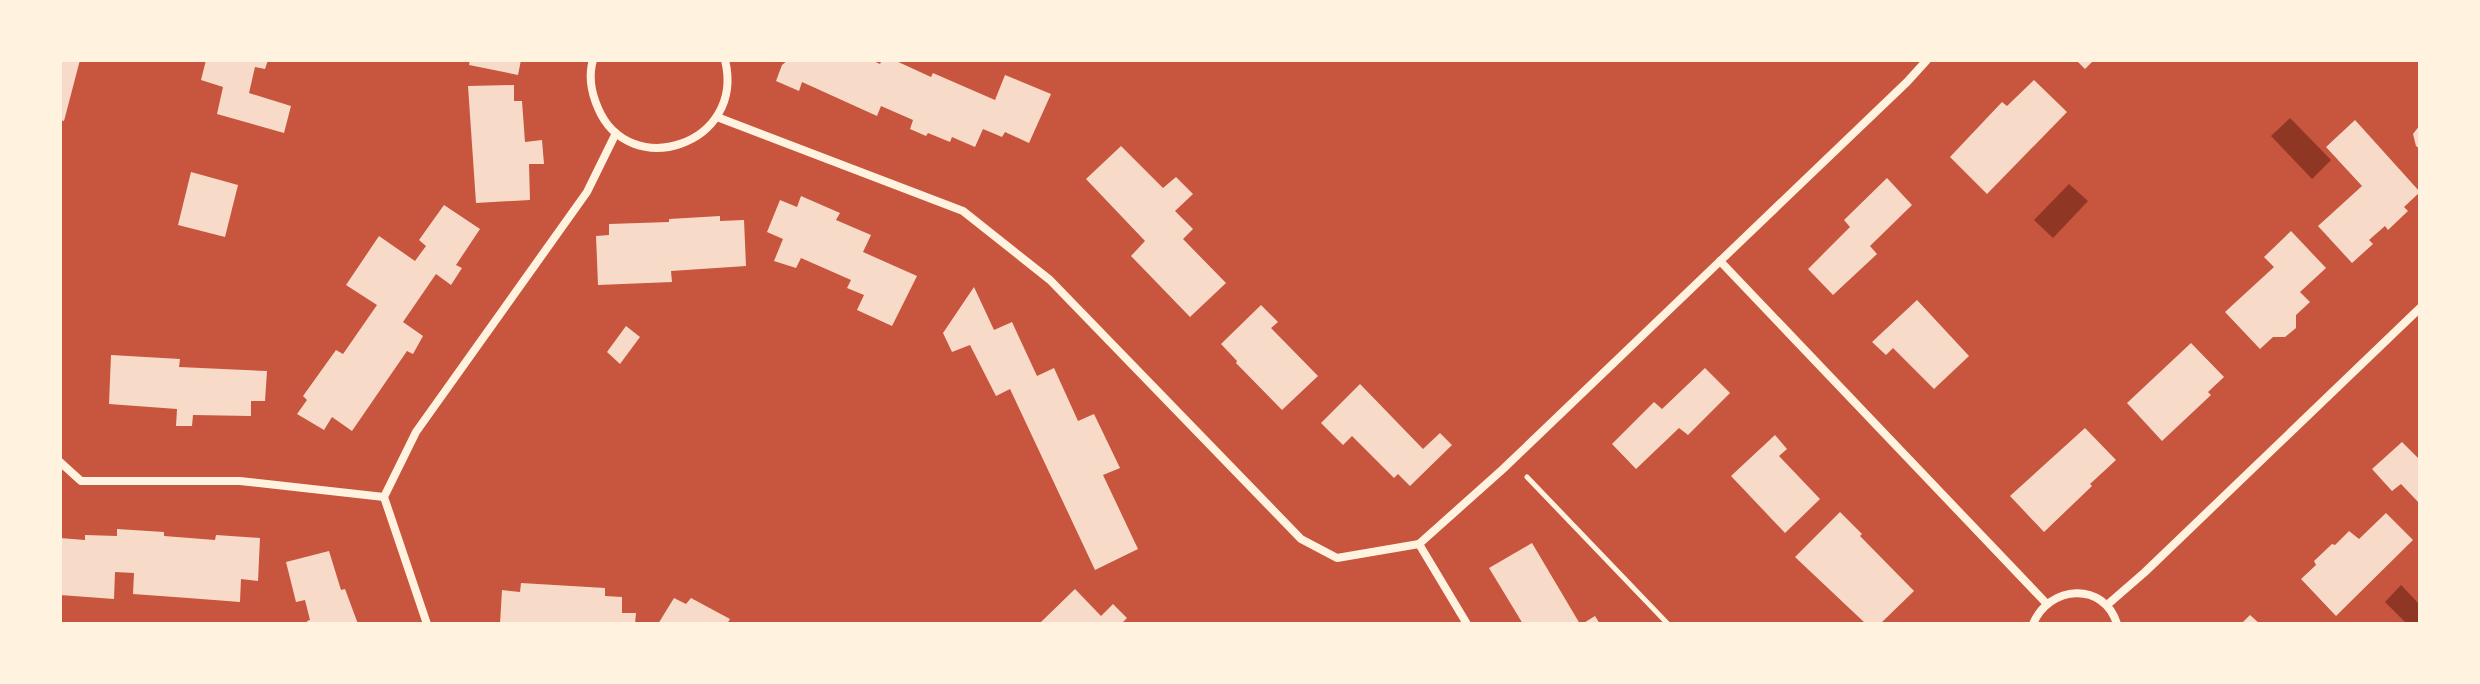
<svg xmlns="http://www.w3.org/2000/svg" width="2480" height="684" font-family="'Alegreya Sans',sans-serif">
<style>
.water{fill:#8f3625}
.building{fill:#f7dbc8}
.lines{fill:none;stroke-linecap:round;stroke-linejoin:round}
.path{stroke:#fff3e0;stroke-width:5}
.minor{stroke:#fff3e0;stroke-width:8}
</style>
<rect width="100%" height="100%" fill="#c8553d"/>
<g class="water">
<path d="M2290 118 2331 160 2312 179 2271 136Z"/>
<path d="M2069 184 2088 201 2053 238 2034 220Z"/>
<path d="M2401 585 2420 605V624H2407L2385 602Z"/>
</g>
<g class="building">
<path d="M60 60H80L64 121 60 120Z"/>
<path d="M206 60H268L265 69 255 67 249 93 291 106 284 133 217 114 223 87 201 80Z"/>
<path d="M470 60H521L518 75 469 65Z"/>
<path d="M788 60H871L880 64 882 60H894L931 77 933 73 995 100 1005 75 1051 94 1029 143 1005 132 1002 137 983 129 975 147 952 137 950 142 928 133 926 136 910 129 913 120 881 106 877 116 802 82 799 91 776 81 782 65Z"/>
<path d="M2076 60H2094L2085 69Z"/>
<path d="M2034 80 2067 112 1987 194 1950 157 2002 102 2007 106Z"/>
<path d="M514 85V101H522L525 142 542 140 544 164H529L530 200 476 203 468 86Z"/>
<path d="M2355 120 2420 192 2404 207 2408 211 2388 230 2385 226 2369 240 2373 244 2352 263 2318 226 2362 186 2326 147Z"/>
<path d="M2420 125V149L2416 146 2413 134Z"/>
<path d="M1121 146 1163 188 1176 177 1193 194 1175 211 1193 229 1183 239 1226 283 1190 317 1131 256 1145 241 1086 179Z"/>
<path d="M191 172 238 185 225 237 178 225Z"/>
<path d="M1887 178 1912 205 1870 246 1877 254 1833 295 1808 269 1850 227 1844 220Z"/>
<path d="M801 196 840 213 836 220 871 235 863 252 917 276 892 326 857 310 864 295 847 288 851 280 801 258 796 268 774 261 783 239 767 232 780 200 797 207Z"/>
<path d="M444 205 480 229 456 265 462 268 451 285 436 274 403 322 423 336 413 354 407 351 352 431 332 417 324 430 297 414 307 400 303 396 336 350 343 354 377 305 346 285 379 236 415 261 426 246 419 240Z"/>
<path d="M720 216V221L744 220 746 266 671 271 672 282 598 285 596 236 609 235V224L669 222V219Z"/>
<path d="M2291 231 2326 268 2300 292 2310 302 2296 315V328L2285 337H2273L2260 349 2225 312 2274 267 2264 257Z"/>
<path d="M974 287 994 330 1012 322 1037 376 1054 368 1078 421 1094 414 1120 468 1103 475 1138 549 1095 570 1010 389 996 396 970 345 952 352 943 333Z"/>
<path d="M1917 300 1969 356 1934 389 1893 348 1886 355 1872 342Z"/>
<path d="M1261 305 1278 322 1271 328 1318 376 1282 410 1236 363 1237 361 1221 344Z"/>
<path d="M626 326 640 337 620 364 607 352Z"/>
<path d="M2191 343 2224 377 2208 392 2211 395 2162 441 2127 403Z"/>
<path d="M111 355 180 359 179 367 267 371 265 401H251V416L193 415 192 426H176L177 409 109 404Z"/>
<path d="M1705 368 1730 393 1688 435 1679 428 1636 469 1612 444 1654 402 1662 409Z"/>
<path d="M1360 384 1423 449 1440 433 1452 445 1410 486 1398 474 1394 478 1352 436 1343 445 1321 423Z"/>
<path d="M2085 428 2116 460 2090 484 2092 486 2044 532 2010 496Z"/>
<path d="M1775 435 1787 449 1779 456 1820 499 1785 533 1731 476Z"/>
<path d="M2402 442 2420 460V504L2401 484 2392 491 2372 469Z"/>
<path d="M1840 512 1862 534 1860 536 1914 591 1880 624H1866L1795 557Z"/>
<path d="M2386 513 2413 540 2336 616 2301 579 2316 565 2314 561 2332 544 2335 545 2349 531 2359 539Z"/>
<path d="M117 529 164 532V536L215 540 216 535 260 538 258 581 241 579 240 602 188 598 133 594 134 573 115 572 114 599 60 595V538L85 540V535L117 536Z"/>
<path d="M1532 543 1580 624H1523L1489 568Z"/>
<path d="M329 551 341 590 345 589 358 624H308L307 621 310 620 305 600 296 602 286 562Z"/>
<path d="M521 583 605 588V596L622 597V613H636L635 624H500L502 590 520 592Z"/>
<path d="M1075 589 1101 616 1113 604 1127 618 1121 624H1043L1041 622Z"/>
<path d="M674 598 686 604 691 598 730 619 727 624H658Z"/>
<path d="M2250 615 2260 624H2241Z"/>
<path d="M1595 616 1600 624H1582Z"/>
</g>
<g class="lines">
<path class="path" d="M1527 477 1668 624"/>
<g class="minor">
<path d="M593 60C588 77 591 92 598 108 629 182 746 145 725 60"/>
<path d="M717 117 963 211 1050 280 1301 539 1337 558 1419 544 1503 469 1907 82 1927 60"/>
<path d="M1720 261 2046 603"/>
<path d="M60 462 81 481H240L384 497"/>
<path d="M1419 544 1467 624"/>
<path d="M2107 605 2145 572 2420 308"/>
<path d="M427 624 384 497 416 432 587 192 616 133"/>
<path d="M2033 624C2049 585 2104 581 2117 624"/>
</g>
</g>
<rect width="2480" height="684" fill="none" stroke="#fff3e0" stroke-width="124"/>
</svg>
